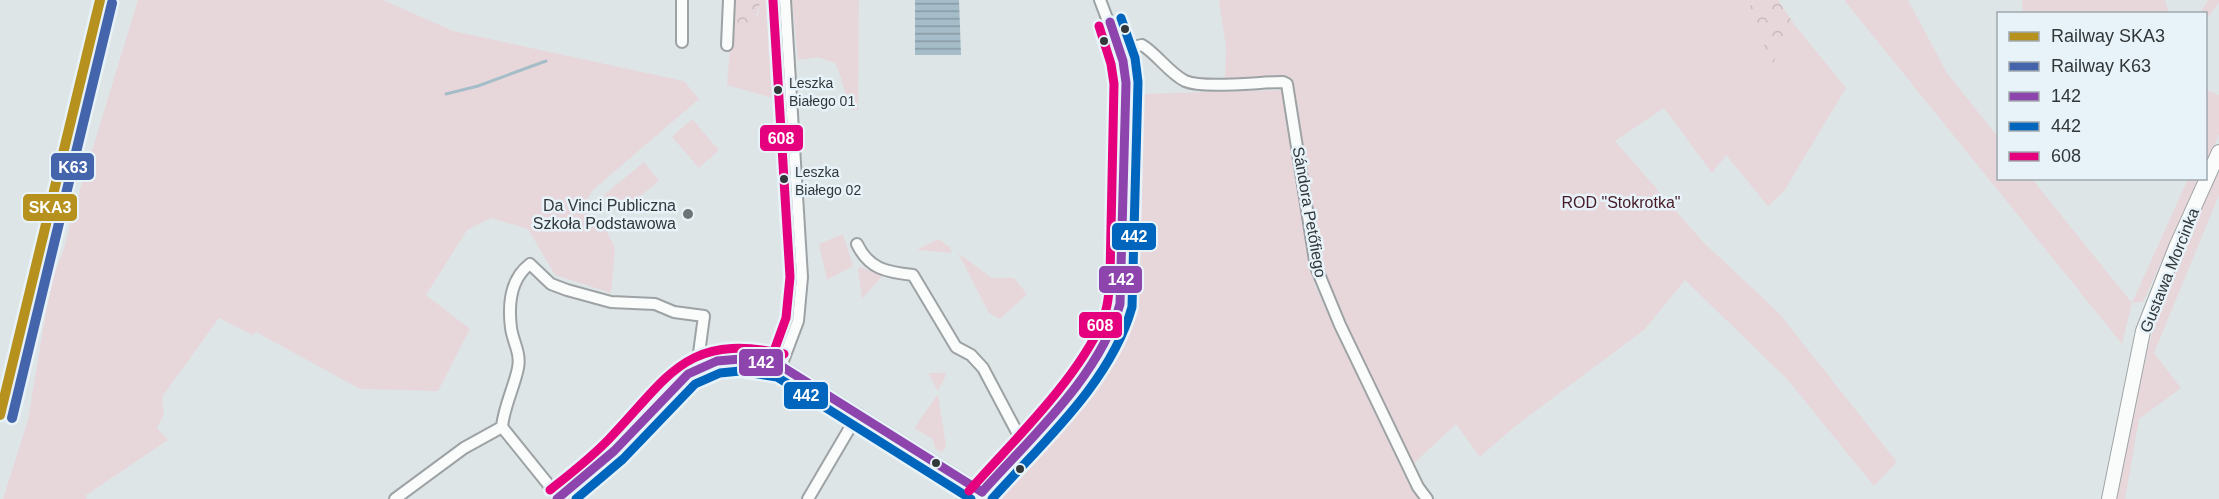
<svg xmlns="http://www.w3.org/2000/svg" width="2219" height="499" font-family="Arial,sans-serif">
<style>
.green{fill:#e7d7db}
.forest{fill:url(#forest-crowns)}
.water{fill:url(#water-rules)}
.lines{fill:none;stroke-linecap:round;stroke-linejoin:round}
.stream{stroke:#a5bdc8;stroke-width:3}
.minor-casing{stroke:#9da2a4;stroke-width:14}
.tertiary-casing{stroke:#9da2a4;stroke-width:16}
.minor{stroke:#fafbfb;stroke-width:10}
.tertiary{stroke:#fafbfb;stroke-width:14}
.bus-1-casing{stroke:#e7f3f9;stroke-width:14}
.bus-2-casing{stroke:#e7f3f9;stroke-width:14}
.bus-3-casing{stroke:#e7f3f9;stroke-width:14}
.bus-1{stroke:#8e44ad;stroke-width:9}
.bus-2{stroke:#0065bd;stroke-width:9}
.bus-3{stroke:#e5007d;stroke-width:9}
.rail-1-casing{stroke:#e7f3f9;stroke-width:15}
.rail-2-casing{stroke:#e7f3f9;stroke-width:15}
.rail-1{stroke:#b7911e;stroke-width:10}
.rail-2{stroke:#4464ac;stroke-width:10}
.bus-dot{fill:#323739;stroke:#e7f3f9;stroke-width:2}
.poi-dot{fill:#6e7476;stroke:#e7f3f9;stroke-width:2}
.labels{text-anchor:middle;stroke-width:5;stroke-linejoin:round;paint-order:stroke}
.bus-label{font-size:14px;fill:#323739;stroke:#e7f3f9;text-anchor:start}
.park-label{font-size:16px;fill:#471a26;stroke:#e7f3f9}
.poi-label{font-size:16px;fill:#323739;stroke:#e7f3f9;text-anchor:end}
.street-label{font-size:16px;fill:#323739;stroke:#e7f3f9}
.line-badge{stroke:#e7f3f9;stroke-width:2}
.badge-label{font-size:16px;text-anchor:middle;font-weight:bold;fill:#fff}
</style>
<defs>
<pattern id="forest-crowns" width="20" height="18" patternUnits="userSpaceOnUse" patternTransform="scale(1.5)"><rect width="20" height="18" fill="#e7d7db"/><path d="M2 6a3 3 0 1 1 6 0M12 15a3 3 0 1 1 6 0" fill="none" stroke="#c7b9bd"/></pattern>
<pattern id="water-rules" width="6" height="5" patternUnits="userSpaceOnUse" patternTransform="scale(1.5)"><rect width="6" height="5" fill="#a5bdc8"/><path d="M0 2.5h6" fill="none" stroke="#879aa3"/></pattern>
</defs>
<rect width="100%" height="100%" fill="#dee5e7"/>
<g class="green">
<path d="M138 0H383L453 31 684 81 699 99 593 190 581 209 602 221 615 248 611 293 555 275 528 229 491 218 467 230 426 295 470 329 438 391 360 389 256 332 253 335 219 318 162 397 164 415 157 428 168 440 85 496 87 499H3L28 420 51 282 64 249 72 216Z"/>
<path d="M792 0H859L858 110H852C844 95 843 79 835 63L818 57 798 60Z"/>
<path d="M1219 0H1753L1749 9 1772 64 1794 24 1846 88 1784 191 1768 206 1726 155 1712 173 1664 108 1615 141 1703 242 1778 312 1897 462 1874 486 1787 379 1685 280 1645 329 1514 427 1480 457 1456 424 1411 466 1323 277 1291 78 1225 81 1226 47Z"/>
<path d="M1844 0H1908L1947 73 1998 137V178L2032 179 2132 303 2188 179H2199L2143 302 2132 303 2122 344Z"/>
<path d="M2022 0H2165L2169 13H2023Z"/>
<path d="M2208 0H2219V2L2206 20V14L2200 13Z"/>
<path d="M775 1 781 60 777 62 775 77 783 86V101L727 85 732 21 758 16 760 3Z"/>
<path d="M1284 90 1315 286 1408 483 1420 499H991L1091 386 1127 331 1141 94Z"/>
<path d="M2206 90 2219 95V134L2206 165Z"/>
<path d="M692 119 719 150 699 168 672 137Z"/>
<path d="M644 162 659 181 619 213 604 195Z"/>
<path d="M2219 164V195L2154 353 2181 388 2139 419 2125 499H2113L2133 399 2170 272Z"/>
<path d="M843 234 853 266 827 280 819 244Z"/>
<path d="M938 239 950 247 952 253 917 250Z"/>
<path d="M958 253 992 278H1014L1027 294 1000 319 989 313Z"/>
<path d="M859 267 883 275 862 299 858 269Z"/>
<path d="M928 373H947L938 391Z"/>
<path d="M938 394 946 446 942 452 935 449 933 439 914 428Z"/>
</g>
<g class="forest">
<path d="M733 0H775V1L760 3 753 28 737 25 732 21Z"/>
<path d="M1753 0H1778L1794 24 1772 65 1749 9Z"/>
</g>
<path class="water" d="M915 0H959L961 55H915Z"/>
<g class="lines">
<path class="stream" d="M446 94 478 86 546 61"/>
<defs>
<g id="minor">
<path d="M682 0V42"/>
<path d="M727 45 729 0"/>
<path d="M1119 50 1142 45C1157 54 1169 73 1185 81 1204 89 1260 82 1283 82L1287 84 1316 267 1340 325 1418 487 1427 499"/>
<path d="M857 244C869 269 886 272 913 275L956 347 971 355 983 368 1019 436 1026 444"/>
<path d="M781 366 798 321 802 277 785 0"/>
<path d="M395 499 464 448 502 427"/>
<path d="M557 499 614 451 688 374 717 361 741 359 781 366 982 492"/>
<path d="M560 499 502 427C504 406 514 388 518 368 521 353 513 342 511 328 508 304 510 279 530 264L551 284 567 290 611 302 655 304 674 312 704 316 697 368"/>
<path d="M808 499 858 414"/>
<path d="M978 499 1090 370 1107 343 1117 315 1122 278 1126 83 1119 50 1100 0"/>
</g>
<path id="tertiary" d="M2109 499 2143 331 2176 247 2219 152"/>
</defs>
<use href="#minor" class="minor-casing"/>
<use href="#tertiary" class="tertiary-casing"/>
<use href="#minor" class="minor"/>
<use href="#tertiary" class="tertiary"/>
<defs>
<g id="bus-1">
<path d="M982 492C1031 437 1100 376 1120 304L1126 83 1123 61 1110 22"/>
<path d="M557 499 614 451 688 374 717 361 741 359 781 366 982 492"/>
</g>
<g id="bus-2">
<path d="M576 499 623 459 695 384 720 373 740 371 777 377 971 499"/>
<path d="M992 499C1043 442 1111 382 1132 307L1138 82 1135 58 1121 18"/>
</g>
<g id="bus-3">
<path d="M770 362 786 318 790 277 773 1"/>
<path d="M550 490C570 474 591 458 609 439 669 377 685 332 784 354"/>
<path d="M969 491C1011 443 1077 380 1102 322 1108 308 1109 293 1110 277L1114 84 1111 64 1099 26"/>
</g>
</defs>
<use href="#bus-1" class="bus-1-casing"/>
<use href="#bus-2" class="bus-2-casing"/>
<use href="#bus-3" class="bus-3-casing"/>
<use href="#bus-1" class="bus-1"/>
<use href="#bus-2" class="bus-2"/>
<use href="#bus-3" class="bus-3"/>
<defs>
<path id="rail-1" d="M0 415 100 0"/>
<path id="rail-2" d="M12 418 112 3"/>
</defs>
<use href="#rail-1" class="rail-1-casing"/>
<use href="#rail-2" class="rail-2-casing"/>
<use href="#rail-1" class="rail-1"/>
<use href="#rail-2" class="rail-2"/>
</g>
<g class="bus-dot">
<circle cx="1125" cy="29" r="5"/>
<circle cx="1104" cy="41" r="5"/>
<circle cx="778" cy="90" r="5"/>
<circle cx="784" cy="179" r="5"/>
<circle cx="936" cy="463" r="5"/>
<circle cx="1020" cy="469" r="5"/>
</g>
<circle class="poi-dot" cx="688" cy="214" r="6"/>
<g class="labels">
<g class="bus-label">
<text x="789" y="88">Leszka<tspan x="789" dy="18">Białego 01</tspan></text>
<text x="795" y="177">Leszka<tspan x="795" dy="18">Białego 02</tspan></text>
</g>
<g class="park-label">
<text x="1621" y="208">ROD "Stokrotka"</text>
</g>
<g class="poi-label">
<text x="676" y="211">Da Vinci Publiczna<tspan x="676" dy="18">Szkoła Podstawowa</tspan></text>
</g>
<g class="street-label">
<text transform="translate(1310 212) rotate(80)" y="6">Sándora Petőfiego</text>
<text transform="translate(2169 270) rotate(-68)" y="6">Gustawa Morcinka</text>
</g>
</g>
<g class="line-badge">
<rect x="759" y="124" width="45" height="28" rx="6" fill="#e5007d"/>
<rect x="50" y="152" width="45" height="29" rx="6" fill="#4464ac"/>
<rect x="22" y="193" width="56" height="29" rx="6" fill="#b7911e"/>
<rect x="1111" y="222" width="46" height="29" rx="6" fill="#0065bd"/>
<rect x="1098" y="265" width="45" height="29" rx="6" fill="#8e44ad"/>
<rect x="1078" y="311" width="45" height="28" rx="6" fill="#e5007d"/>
<rect x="738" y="348" width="46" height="29" rx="6" fill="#8e44ad"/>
<rect x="783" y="381" width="46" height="29" rx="6" fill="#0065bd"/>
</g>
<g class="badge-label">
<text x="781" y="144">608</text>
<text x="73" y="173">K63</text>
<text x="50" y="213">SKA3</text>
<text x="1134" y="242">442</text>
<text x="1121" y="285">142</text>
<text x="1100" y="331">608</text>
<text x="761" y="368">142</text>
<text x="806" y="401">442</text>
</g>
<rect x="1997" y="12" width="210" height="168" fill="#e7f3f9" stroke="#9fa8ac" stroke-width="1.5"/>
<rect x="2009" y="32" width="30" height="9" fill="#b7911e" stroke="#9fa8ac" stroke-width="1.5"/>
<text x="2051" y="42" font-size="18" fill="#323739">Railway SKA3</text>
<rect x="2009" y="62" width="30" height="9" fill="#4464ac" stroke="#9fa8ac" stroke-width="1.5"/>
<text x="2051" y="72" font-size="18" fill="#323739">Railway K63</text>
<rect x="2009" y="92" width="30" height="9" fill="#8e44ad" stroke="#9fa8ac" stroke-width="1.5"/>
<text x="2051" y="102" font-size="18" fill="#323739">142</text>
<rect x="2009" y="122" width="30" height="9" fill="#0065bd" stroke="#9fa8ac" stroke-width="1.5"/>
<text x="2051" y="132" font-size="18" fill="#323739">442</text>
<rect x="2009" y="152" width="30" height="9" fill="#e5007d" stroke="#9fa8ac" stroke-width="1.5"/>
<text x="2051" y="162" font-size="18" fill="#323739">608</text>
</svg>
